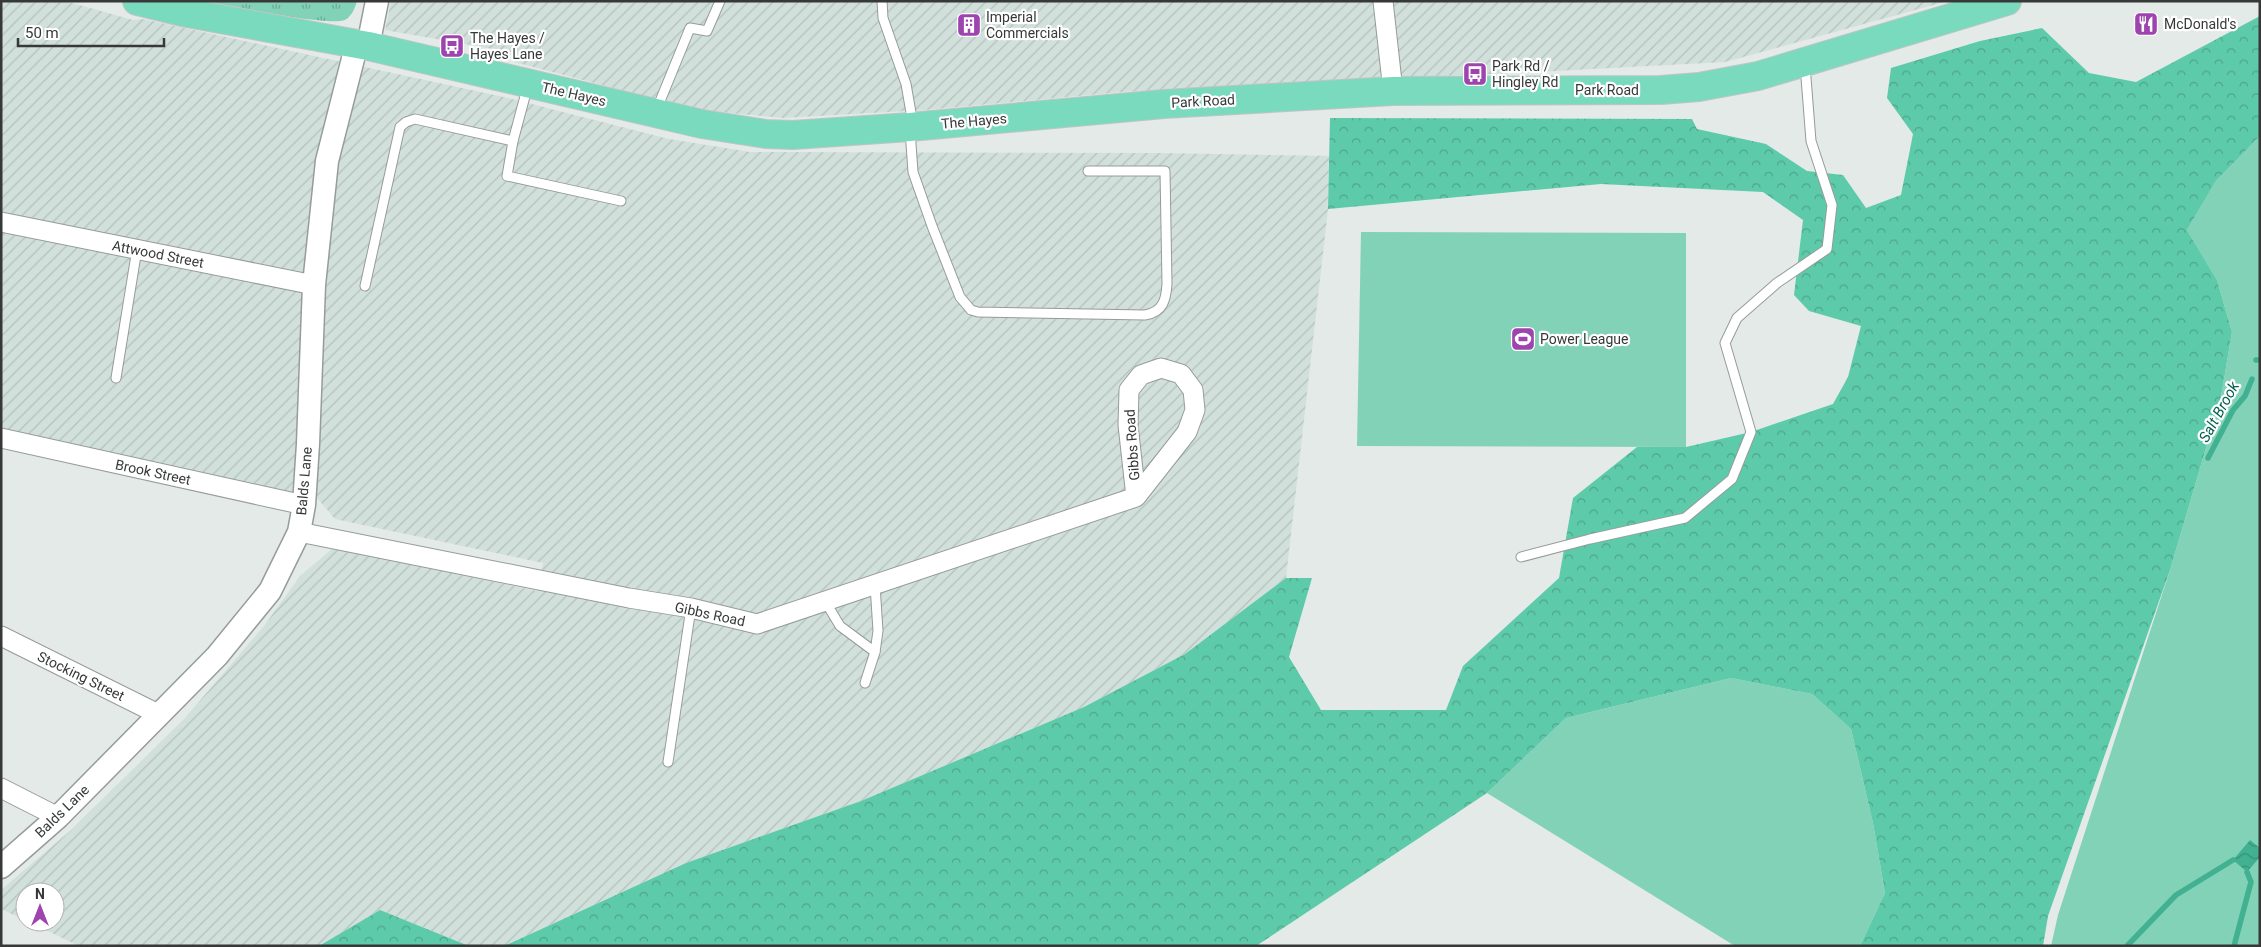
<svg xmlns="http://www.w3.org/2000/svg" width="2261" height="947" font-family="Roboto,sans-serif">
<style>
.industrial{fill:url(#industrial-furrows)}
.grass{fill:#82d2b7}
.forest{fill:url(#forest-crowns)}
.park{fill:url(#park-tufts)}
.water{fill:url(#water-waves)}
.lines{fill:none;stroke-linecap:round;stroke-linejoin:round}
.stream{stroke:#41b191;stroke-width:5.5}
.service-casing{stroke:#969c99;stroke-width:11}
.minor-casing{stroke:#969c99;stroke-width:21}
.tertiary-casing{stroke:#969c99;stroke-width:25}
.trunk-casing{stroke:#c3c4c3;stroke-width:30}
.service{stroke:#fff;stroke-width:9}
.minor{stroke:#fff;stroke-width:19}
.tertiary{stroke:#fff;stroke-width:22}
.trunk{stroke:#7adabe;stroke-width:28}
.labels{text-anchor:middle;stroke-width:4.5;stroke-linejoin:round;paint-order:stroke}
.poi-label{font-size:14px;fill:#363938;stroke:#fff;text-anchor:start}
.street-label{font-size:14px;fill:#363938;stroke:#fff}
.water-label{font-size:15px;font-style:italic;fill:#03614c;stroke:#fff}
</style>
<defs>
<pattern id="industrial-furrows" width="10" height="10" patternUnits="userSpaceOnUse" patternTransform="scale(1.25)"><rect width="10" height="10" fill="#d1e0db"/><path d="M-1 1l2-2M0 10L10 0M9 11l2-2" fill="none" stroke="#b4c1bd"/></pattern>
<pattern id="forest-crowns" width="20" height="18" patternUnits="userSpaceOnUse" patternTransform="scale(1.25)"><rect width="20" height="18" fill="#5dcaa9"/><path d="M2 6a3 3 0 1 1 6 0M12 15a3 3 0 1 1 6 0" fill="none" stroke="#4ea58b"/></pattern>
<pattern id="park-tufts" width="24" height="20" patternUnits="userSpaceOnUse" patternTransform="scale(1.25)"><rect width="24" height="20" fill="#82d2b7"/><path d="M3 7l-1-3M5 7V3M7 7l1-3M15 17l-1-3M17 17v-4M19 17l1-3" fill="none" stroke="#6bab96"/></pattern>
<pattern id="water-waves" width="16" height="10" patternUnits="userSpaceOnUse" patternTransform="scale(1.25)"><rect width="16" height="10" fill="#41b191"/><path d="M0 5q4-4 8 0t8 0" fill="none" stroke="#379177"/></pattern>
</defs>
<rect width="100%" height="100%" fill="#e3eae7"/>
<g class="industrial">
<path d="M1 1H65L133 20 143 19 508 98 669 139 750 152 1162 153 1329 156 1328 209 1286 578 1185 654 1084 707 861 801 686 863 504 946H469L380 910 319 946H79L29 922H55V892H25V920L1 909V890L71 830 185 718 264 626 300 576 333 548 537 591 543 563 335 519 318 499 1 432Z"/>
<path d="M391 1H1948L1725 62 1536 72 1298 82 1122 92 925 110 783 118 698 110 514 62 515 53 385 30Z"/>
</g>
<g class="grass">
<path d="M2260 136V946H2051L2058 915 2170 570 2221 397 2232 332 2217 280 2187 230 2216 181Z"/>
<path d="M1361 232 1686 233V447L1357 446Z"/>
<path d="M1731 678 1812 694 1851 729 1873 823 1885 893 1860 946H1735L1487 793 1566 718Z"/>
</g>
<g class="forest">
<path d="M2260 16V136L2216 181 2187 230 2217 280 2232 332 2221 397 2170 570 2048 916 2043 946H1860L1885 893 1873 823 1851 729 1812 694 1731 678 1566 718 1487 793 1256 946H504L686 863 861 801 1084 707 1185 654 1286 578H1312L1289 657 1321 710H1446L1463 666 1559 578 1573 498 1637 447H1686L1751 432 1833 404 1848 377 1861 326 1809 311 1794 295 1803 220 1763 192 1601 184 1328 209 1330 118 1692 119 1697 129 1766 144 1807 171 1843 175 1866 208 1901 195 1913 134 1887 98 1891 68 1980 41 2042 28 2089 73 2136 82Z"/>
<path d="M380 910 469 946H319Z"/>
</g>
<path class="park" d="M204 1H357C355 8 352 16 345 20 328 27 227 5 204 1Z"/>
<path class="water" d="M2250 840 2260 848V857L2247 872 2233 860Z"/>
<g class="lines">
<g class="stream">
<path d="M2256 360H2260"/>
<path d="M2208 458 2233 410 2245 396 2252 379"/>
<path d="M2127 946 2176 895 2233 860"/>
<path d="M2234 946 2251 882 2247 872"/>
</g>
<defs>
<g id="service">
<path d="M882 1 883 18 906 84 913 124"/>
<path d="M528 85 513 141 507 176 621 201"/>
<path d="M656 111 690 28 707 31 720 1"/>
<path d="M910 130 913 172 932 226 960 297 971 310 978 312 1145 315C1163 312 1166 300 1167 284L1165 171H1088"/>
<path d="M365 286 400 127 406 122 415 119 513 141"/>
<path d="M116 378 137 249"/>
<path d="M1521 557 1590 539 1685 518 1732 479 1751 432 1725 343 1737 318 1777 283 1827 249 1832 205 1811 141 1805 65"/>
<path d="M825 601 840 626 875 652"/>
<path d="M865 683 875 652 878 631 875 585"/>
<path d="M668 762 691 608"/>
</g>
<g id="minor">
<path d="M1383 1 1393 91"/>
<path d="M1 222 314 285"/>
<path d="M1 438 304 505"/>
<path d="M299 532 629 598 691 608 757 624 1136 497 1128 425 1129 390 1141 375 1161 368 1181 374 1193 390 1195 410 1187 432 1136 497"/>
<path d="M1 636 160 715"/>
<path d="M1 788 58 817"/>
</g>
<g id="tertiary">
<path d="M368 46 377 1"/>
<path d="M1 867 58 817 217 656 270 591 299 532 304 505 308 444 314 285 327 161 357 43"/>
</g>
<path id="trunk" d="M137 1 182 12 368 46 702 124 766 134 793 135 910 127 1164 104 1393 91 1661 90 1699 87 1758 76 2007 1"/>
</defs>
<use href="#service" class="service-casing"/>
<use href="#minor" class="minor-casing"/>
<use href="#tertiary" class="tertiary-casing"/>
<use href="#trunk" class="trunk-casing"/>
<use href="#service" class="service"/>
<use href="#minor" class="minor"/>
<use href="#tertiary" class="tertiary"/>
<use href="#trunk" class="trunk"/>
</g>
<defs>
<symbol id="restaurant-square" viewBox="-11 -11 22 22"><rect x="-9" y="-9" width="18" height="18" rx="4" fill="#9e44af" stroke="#fff"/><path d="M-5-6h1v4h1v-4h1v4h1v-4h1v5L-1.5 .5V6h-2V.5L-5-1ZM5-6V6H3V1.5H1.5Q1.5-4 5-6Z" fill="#fff"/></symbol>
<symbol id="building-square" viewBox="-11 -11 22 22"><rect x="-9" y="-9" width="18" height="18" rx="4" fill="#9e44af" stroke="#fff"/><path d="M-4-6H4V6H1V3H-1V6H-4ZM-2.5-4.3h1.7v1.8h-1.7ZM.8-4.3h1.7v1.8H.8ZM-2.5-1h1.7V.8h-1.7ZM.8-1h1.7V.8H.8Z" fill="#fff"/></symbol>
<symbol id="bus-square" viewBox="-11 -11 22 22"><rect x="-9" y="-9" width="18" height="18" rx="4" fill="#9e44af" stroke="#fff"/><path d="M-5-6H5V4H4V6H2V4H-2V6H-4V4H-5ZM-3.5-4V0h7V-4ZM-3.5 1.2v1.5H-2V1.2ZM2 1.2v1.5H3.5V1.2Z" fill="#fff"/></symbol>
<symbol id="stadium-square" viewBox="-11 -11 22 22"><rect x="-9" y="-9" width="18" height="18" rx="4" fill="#9e44af" stroke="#fff"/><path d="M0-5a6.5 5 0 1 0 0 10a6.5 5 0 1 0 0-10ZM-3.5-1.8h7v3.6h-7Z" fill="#fff"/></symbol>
</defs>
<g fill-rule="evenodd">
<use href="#restaurant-square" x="2132" y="10" width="28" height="28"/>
<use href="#building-square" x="955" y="11" width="28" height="28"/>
<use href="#bus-square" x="438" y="32" width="28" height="28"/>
<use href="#bus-square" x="1461" y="60" width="28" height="28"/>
<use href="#stadium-square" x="1509" y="325" width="28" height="28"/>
</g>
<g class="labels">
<g class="poi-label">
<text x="986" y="22">Imperial<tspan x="986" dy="16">Commercials</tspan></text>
<text x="2164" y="29">McDonald's</text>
<text x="470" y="43">The Hayes /<tspan x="470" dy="16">Hayes Lane</tspan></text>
<text x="1492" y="71">Park Rd /<tspan x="1492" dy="16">Hingley Rd</tspan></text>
<text x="1540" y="344">Power League</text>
</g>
<g class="street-label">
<text x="1607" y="95">Park Road</text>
<text transform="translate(574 94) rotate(13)" y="5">The Hayes</text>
<text transform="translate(1203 101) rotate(-3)" y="5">Park Road</text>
<text transform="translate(974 121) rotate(-5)" y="5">The Hayes</text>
<text transform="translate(158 254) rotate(11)" y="5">Attwood Street</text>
<text transform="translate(1132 445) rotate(-94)" y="5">Gibbs Road</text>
<text transform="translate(153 472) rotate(12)" y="5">Brook Street</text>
<text transform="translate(304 481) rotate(-85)" y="5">Balds Lane</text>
<text transform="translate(710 614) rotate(12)" y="5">Gibbs Road</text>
<text transform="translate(81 676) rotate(26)" y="5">Stocking Street</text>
<text transform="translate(62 811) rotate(-44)" y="5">Balds Lane</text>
</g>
<g class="water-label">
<text transform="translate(2219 412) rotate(-61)" y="5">Salt Brook</text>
</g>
</g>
<rect width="2261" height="947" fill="none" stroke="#363938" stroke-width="5"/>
<g transform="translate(40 907)"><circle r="24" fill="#ffffff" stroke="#afb0af"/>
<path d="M0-4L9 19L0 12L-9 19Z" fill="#9e44af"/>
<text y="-8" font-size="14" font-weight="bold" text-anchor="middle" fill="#363938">N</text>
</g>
<path d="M18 38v8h146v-8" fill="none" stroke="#363938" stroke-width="2.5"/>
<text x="25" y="38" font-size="15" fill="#363938" stroke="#ffffff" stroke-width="4" paint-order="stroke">50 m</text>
</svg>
